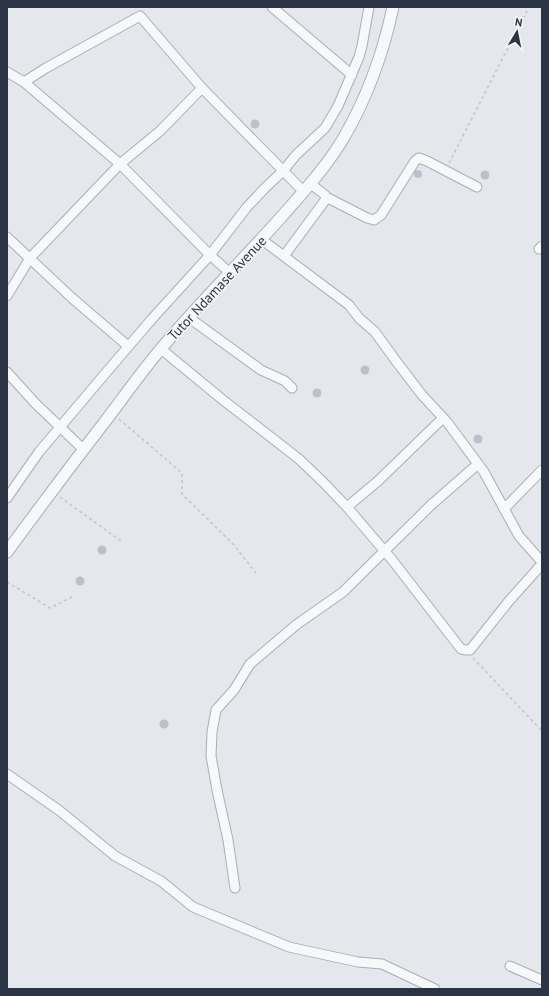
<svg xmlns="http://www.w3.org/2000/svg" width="549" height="996" font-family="'PT Sans',sans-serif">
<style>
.building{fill:#bbc0ca}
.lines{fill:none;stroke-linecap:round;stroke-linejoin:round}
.minor-casing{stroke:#a9aeb7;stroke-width:11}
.tertiary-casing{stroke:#a9aeb7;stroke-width:13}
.path{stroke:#c2c5cb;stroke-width:1.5;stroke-dasharray:3 3;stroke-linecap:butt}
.minor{stroke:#f7f8fa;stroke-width:9}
.tertiary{stroke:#f7f8fa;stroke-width:11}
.labels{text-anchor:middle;stroke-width:3.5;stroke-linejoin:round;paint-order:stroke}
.street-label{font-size:14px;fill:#2b3445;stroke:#f4f6f9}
</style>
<rect width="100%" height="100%" fill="#e4e7ec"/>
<g class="building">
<circle cx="255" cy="124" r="4.5"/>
<circle cx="418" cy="174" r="4"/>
<circle cx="485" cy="175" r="4.5"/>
<circle cx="365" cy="370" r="4.5"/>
<circle cx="317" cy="393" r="4.5"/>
<circle cx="478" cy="439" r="4.5"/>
<circle cx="102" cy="550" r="4.5"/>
<circle cx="80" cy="581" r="4.5"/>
<circle cx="164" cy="724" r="4.5"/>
</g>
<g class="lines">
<defs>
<g id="minor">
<path d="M272 7 352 75"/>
<path d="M7 72 24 82 120 164 210 255 230 273"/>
<path d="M24 82 46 68 140 16 202 88 304 192"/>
<path d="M326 197 367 218 374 220 381 215 415 161 419 158 427 161 477 187"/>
<path d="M7 237 72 298 128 346"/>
<path d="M261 239 349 305 359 318 375 332 396 361 422 395 447 422 470 453 484 472 519 536 542 562"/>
<path d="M539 249 542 246"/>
<path d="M284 256 326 199 325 195 311 184"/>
<path d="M7 296 30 258 120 164 160 131 202 88"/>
<path d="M188 317 261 370 285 381 292 388"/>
<path d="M161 349 223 400 299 459 323 482 347 507 393 561 461 649 466 650H470L509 601 542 564"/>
<path d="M7 372 35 403 83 449"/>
<path d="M7 498 39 452 104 375 151 320 210 255 247 207 266 187 283 171 296 155 325 128 338 106 359 57 362 46 369 7"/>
<path d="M347 507 378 481 443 418"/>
<path d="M504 509 542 470"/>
<path d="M7 774 60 811 115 856 161 881 193 907 289 947 358 962 382 964 435 989"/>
<path d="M235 888 228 840 217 790 211 756 212 732 216 710 234 690 250 664 296 625 343 592 431 505 478 464"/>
<path d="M510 966 542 980"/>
</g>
<path id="tertiary" d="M7 552C40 507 73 463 107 419 126 394 144 368 165 344 203 299 245 258 284 214 305 190 326 167 343 139 367 98 383 54 393 7"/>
</defs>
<use href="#minor" class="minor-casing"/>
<use href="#tertiary" class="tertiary-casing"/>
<g class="path">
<path d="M449 163 529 7"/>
<path d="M119 419 182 473V494L233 544 256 573"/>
<path d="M60 497 121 541"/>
<path d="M7 582 50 608 74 596"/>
<path d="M473 658 542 731"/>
</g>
<use href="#minor" class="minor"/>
<use href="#tertiary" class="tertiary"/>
</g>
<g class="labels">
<g class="street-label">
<text transform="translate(217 288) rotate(-47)" y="5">Tutor Ndamase Avenue</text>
</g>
</g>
<rect width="549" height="996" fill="none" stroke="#2b3445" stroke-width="16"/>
<g transform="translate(517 32) rotate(10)" stroke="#f4f6f9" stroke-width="3" paint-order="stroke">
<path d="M0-3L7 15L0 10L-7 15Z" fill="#2b3445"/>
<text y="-6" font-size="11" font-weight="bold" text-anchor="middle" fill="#2b3445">N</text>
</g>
</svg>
